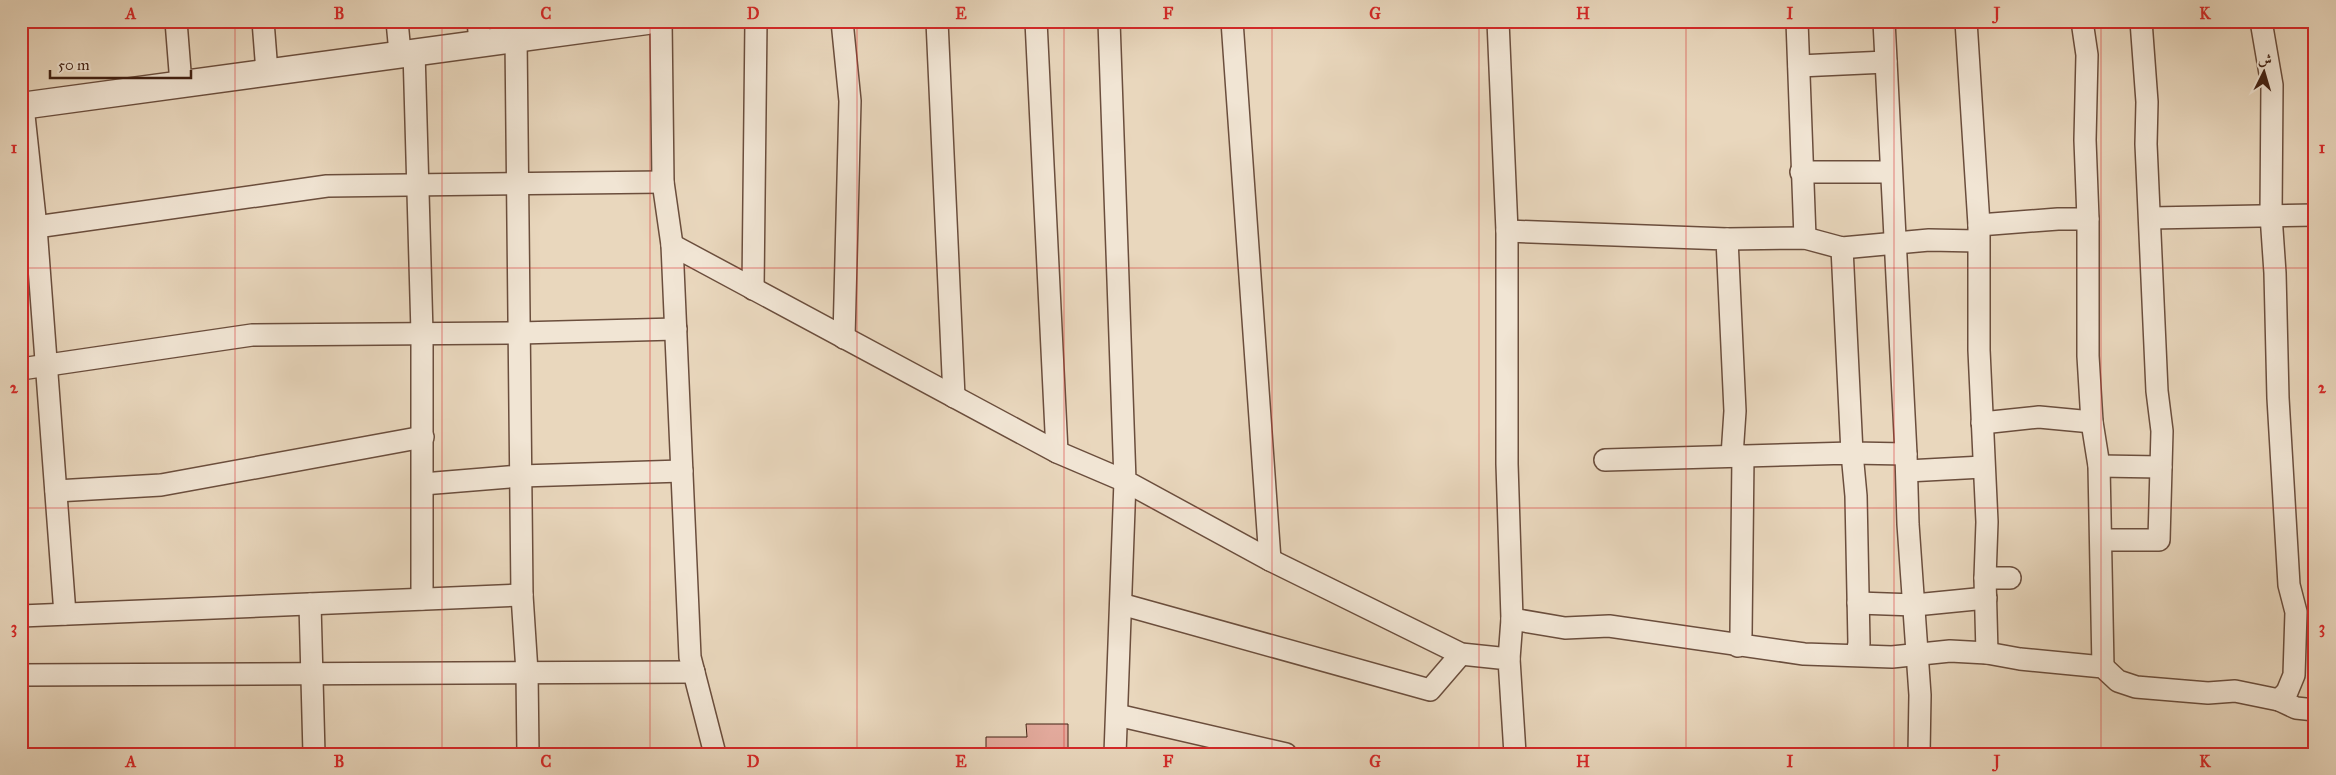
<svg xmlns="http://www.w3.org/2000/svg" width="2336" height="775" font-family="'IM FELL Great Primer',Amiri,serif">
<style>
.building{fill:#e4ab9e;stroke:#412012}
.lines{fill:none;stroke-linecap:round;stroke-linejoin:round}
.minor-casing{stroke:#6b4e3d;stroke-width:24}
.tertiary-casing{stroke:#6b4e3d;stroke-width:29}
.minor{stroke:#f1e5d4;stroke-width:21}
.tertiary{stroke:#f1e5d4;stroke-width:26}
.grid{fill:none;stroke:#d62828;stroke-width:1;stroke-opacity:0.55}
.neatline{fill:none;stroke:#d62828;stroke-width:2}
.grid-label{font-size:16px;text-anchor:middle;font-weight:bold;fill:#d62828}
</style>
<rect width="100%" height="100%" fill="#e9d7bd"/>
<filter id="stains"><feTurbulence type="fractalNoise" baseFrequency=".004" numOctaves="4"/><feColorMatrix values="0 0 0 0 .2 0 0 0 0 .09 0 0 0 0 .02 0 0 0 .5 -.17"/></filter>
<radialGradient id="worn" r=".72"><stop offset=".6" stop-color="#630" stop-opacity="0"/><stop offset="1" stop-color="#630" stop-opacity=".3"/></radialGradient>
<path class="building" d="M1026 724H1068V754H986V737H1027Z"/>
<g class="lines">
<defs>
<g id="minor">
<path d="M176 21 181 84"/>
<path d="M263 21 267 72"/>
<path d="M397 21 400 53"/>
<path d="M478 21 480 42"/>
<path d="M661 21 663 182 672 245"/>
<path d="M842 21 850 101 844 338"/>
<path d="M937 21 954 397"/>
<path d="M1036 21 1057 452"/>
<path d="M1109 21 1125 481 1270 560 1461 654 1509 659 1515 754"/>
<path d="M1232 21 1270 560"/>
<path d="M1498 21 1507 231V464L1512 619 1509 659"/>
<path d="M1797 21 1805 238"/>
<path d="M1884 21 1906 454 1908 524 1920 695 1919 754"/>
<path d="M1966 21 1979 225V350L1987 522 1985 578 1987 653"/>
<path d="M2082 21 2087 55 2085 140 2088 219V356L2092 422 2099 466 2103 667"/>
<path d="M516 38 522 595 527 672 528 754"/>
<path d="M414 51 422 333V599"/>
<path d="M1799 66 1886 62"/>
<path d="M23 106 36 227 65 614"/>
<path d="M1801 172H1891"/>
<path d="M2150 218 2315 215"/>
<path d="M1979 225 2058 219H2088"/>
<path d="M36 227 327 186 663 182"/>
<path d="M1507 231 1727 239 1735 411 1732 456"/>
<path d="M1727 239 1805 238 1842 248 1929 240 1977 241"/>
<path d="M1842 248 1852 453 1906 454"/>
<path d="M753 289 756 21"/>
<path d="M21 369 252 335 519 333 676 329"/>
<path d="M1982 423 2039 417 2092 422"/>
<path d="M1605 460 1852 453 1856 496 1859 643 1857 654"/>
<path d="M2099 466 2161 467"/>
<path d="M1907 471 1983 467"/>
<path d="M423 484 521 476 682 471"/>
<path d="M56 491 161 485 423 437"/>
<path d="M2102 540H2159L2162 431 2157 391 2146 144 2147 102 2141 21"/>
<path d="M1985 578H2010"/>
<path d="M1858 603 1915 605 1986 598"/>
<path d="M310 604 314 754"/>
<path d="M1121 604 1430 690 1461 654"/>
<path d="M21 616 522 595"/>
<path d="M1512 619 1565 628 1609 626 1804 654 1892 657 1950 651 1987 653 2020 659 2103 667 2118 681 2136 687 2208 693 2235 691 2279 700 2287 692 2294 675 2296 612 2289 585 2278 398 2275 273 2271 215 2272 85 2261 21"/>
<path d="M1738 646 1741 634 1743 456"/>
<path d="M21 675 694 672"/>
<path d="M2279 700 2296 708 2315 710"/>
<path d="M1117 715 1286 754"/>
<path d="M715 754 690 657 672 245 1057 452 1125 481 1115 754"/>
</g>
<path id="tertiary" d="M21 106 647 21"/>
</defs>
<use href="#minor" class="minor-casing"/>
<use href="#tertiary" class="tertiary-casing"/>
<use href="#minor" class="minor"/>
<use href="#tertiary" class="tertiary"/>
</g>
<path class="grid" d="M235 21V754M442 21V754M650 21V754M857 21V754M1064 21V754M1272 21V754M1479 21V754M1686 21V754M1894 21V754M2101 21V754M21 268H2315M21 508H2315"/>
<rect width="2336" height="775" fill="none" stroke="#e9d7bd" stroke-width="55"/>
<g transform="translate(2264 72) rotate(5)" stroke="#f1e5d4" stroke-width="4" paint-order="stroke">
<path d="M0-4L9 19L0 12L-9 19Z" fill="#412012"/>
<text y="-8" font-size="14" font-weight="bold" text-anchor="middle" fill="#412012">ش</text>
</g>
<path d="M50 70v8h141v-8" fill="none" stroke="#412012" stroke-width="2.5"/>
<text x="58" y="70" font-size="15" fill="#412012" stroke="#f1e5d4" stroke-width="4" paint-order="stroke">50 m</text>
<rect x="28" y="28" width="2280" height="720" class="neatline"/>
<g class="grid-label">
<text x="131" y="19">A</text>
<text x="339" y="19">B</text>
<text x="546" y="19">C</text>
<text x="753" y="19">D</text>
<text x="961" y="19">E</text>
<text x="1168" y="19">F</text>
<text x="1375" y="19">G</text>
<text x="1583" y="19">H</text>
<text x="1790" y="19">I</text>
<text x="1997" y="19">J</text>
<text x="2205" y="19">K</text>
<text x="14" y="153">1</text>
<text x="2322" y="153">1</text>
<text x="14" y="393">2</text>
<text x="2322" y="393">2</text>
<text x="14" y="633">3</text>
<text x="2322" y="633">3</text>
<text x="131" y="767">A</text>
<text x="339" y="767">B</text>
<text x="546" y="767">C</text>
<text x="753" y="767">D</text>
<text x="961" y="767">E</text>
<text x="1168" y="767">F</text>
<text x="1375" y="767">G</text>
<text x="1583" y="767">H</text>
<text x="1790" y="767">I</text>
<text x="1997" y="767">J</text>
<text x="2205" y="767">K</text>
</g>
<rect width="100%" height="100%" filter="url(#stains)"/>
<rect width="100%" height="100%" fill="url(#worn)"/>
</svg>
